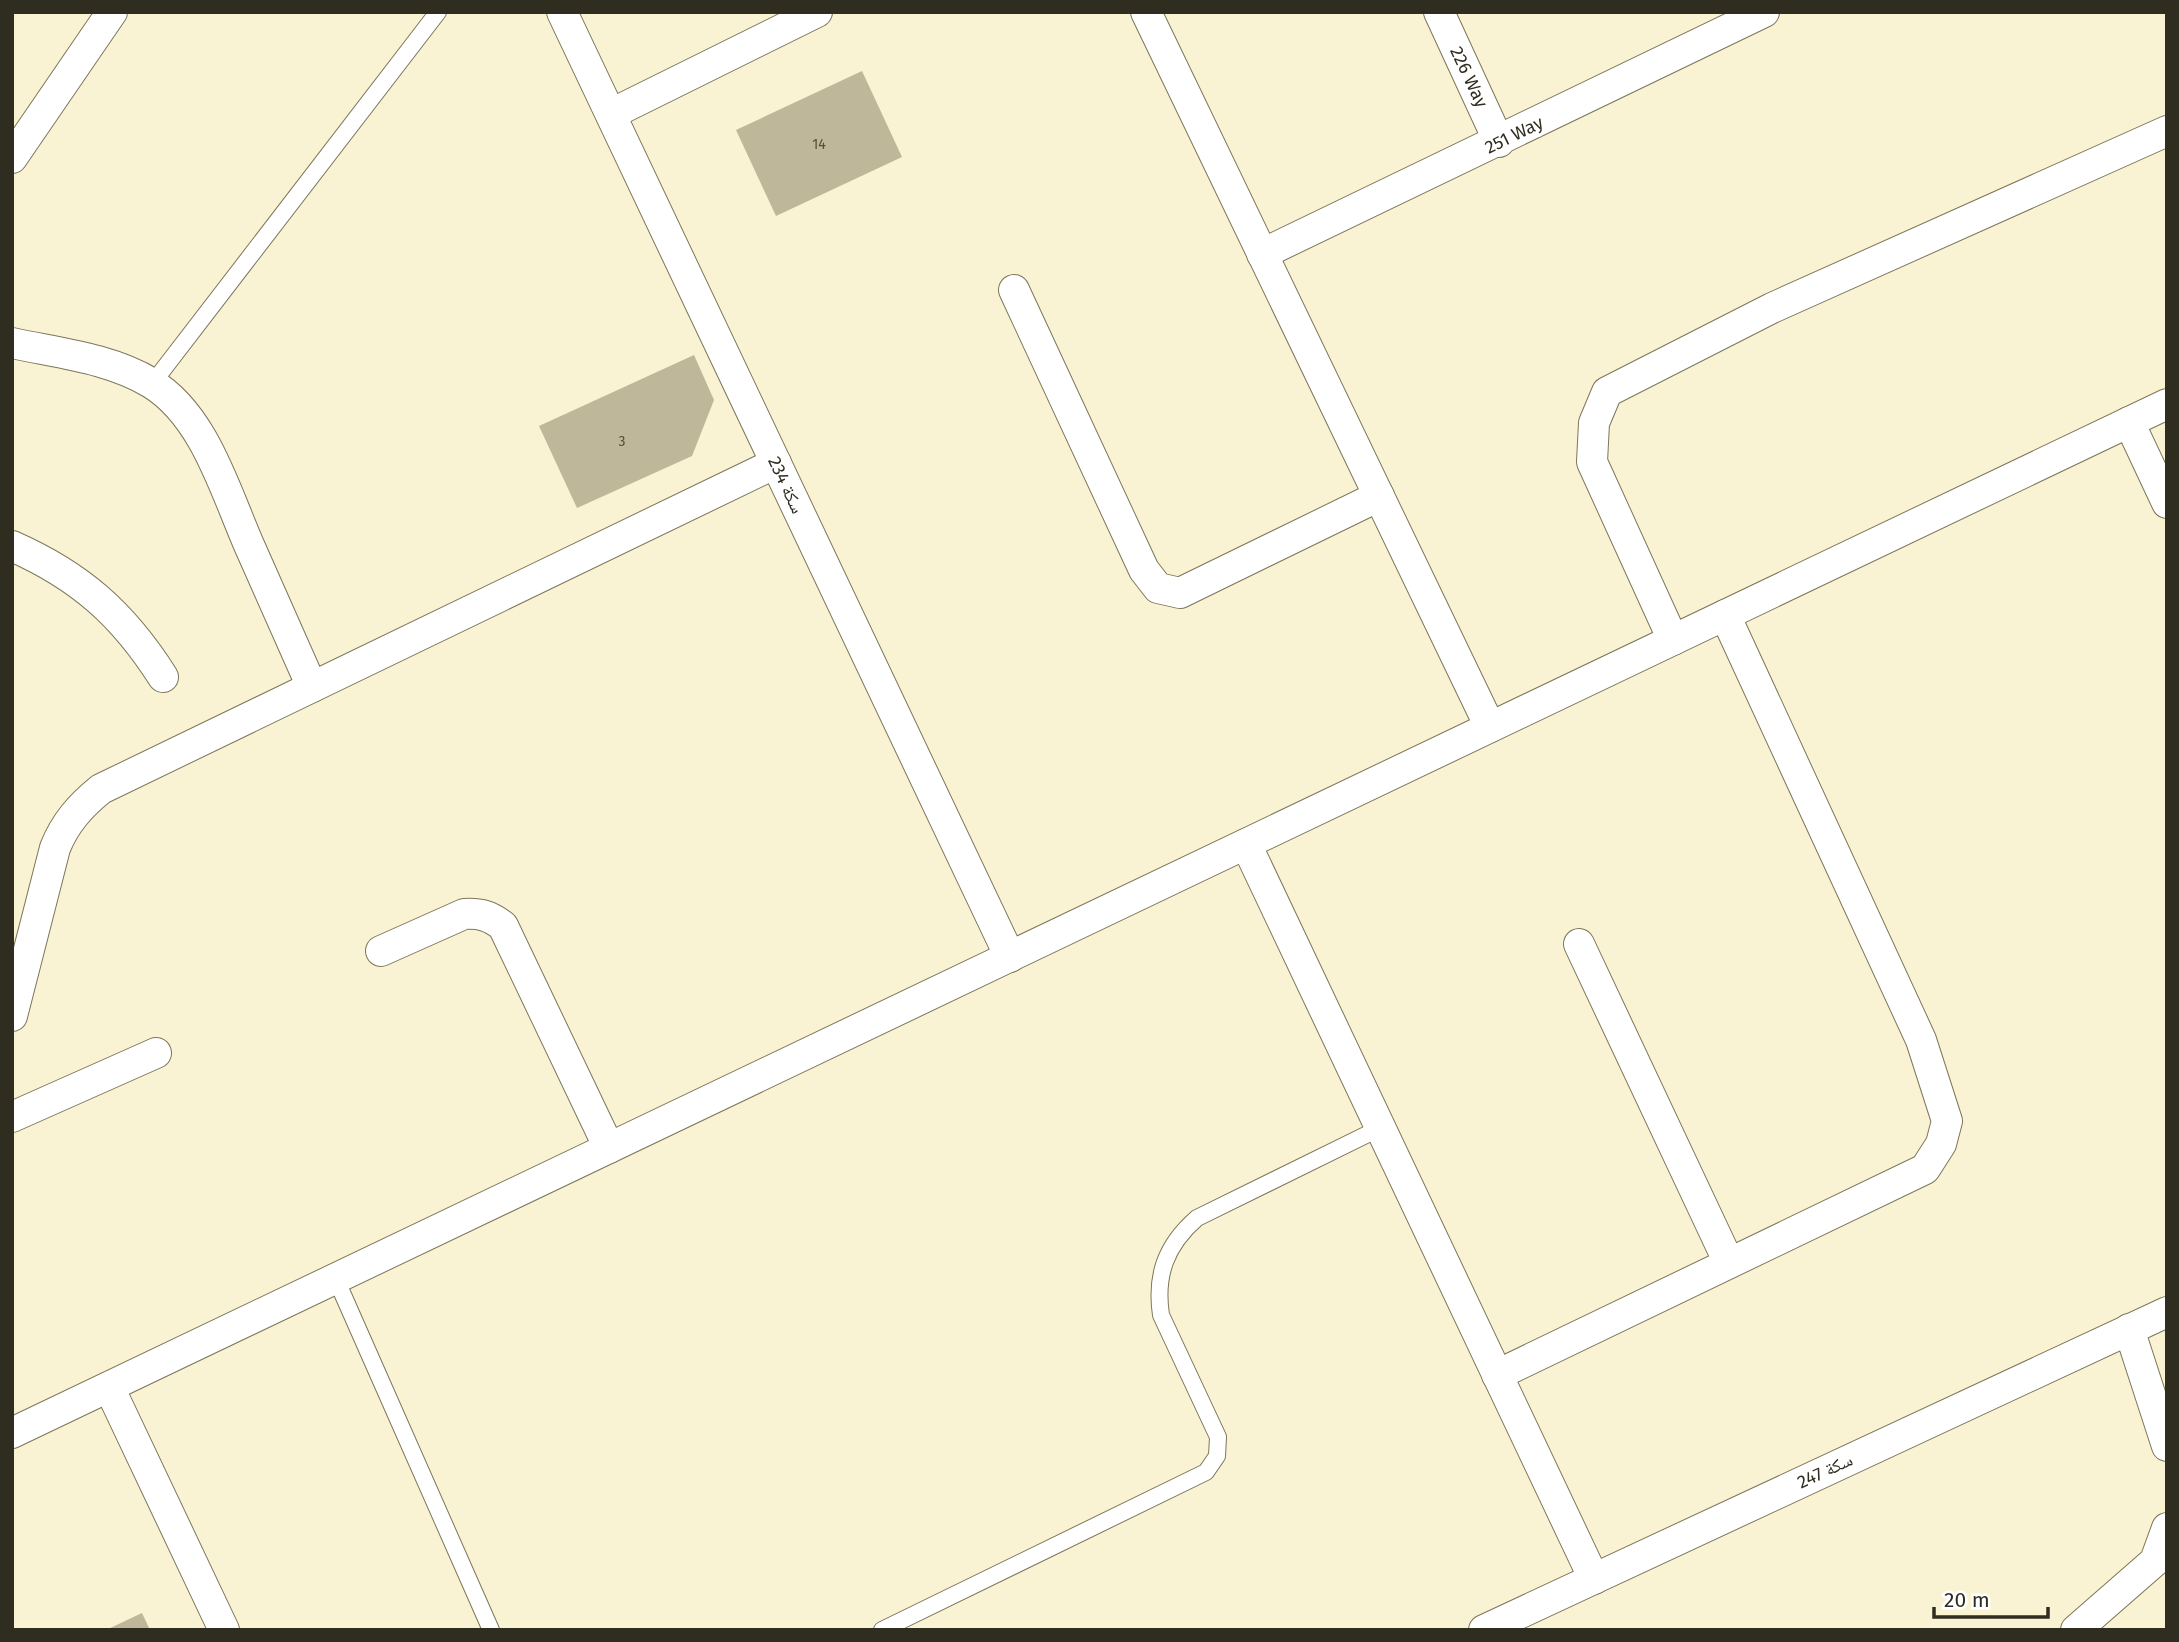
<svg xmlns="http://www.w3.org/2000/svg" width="2179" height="1642" font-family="'Fira Sans','Noto Naskh Arabic',sans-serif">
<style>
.building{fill:#beb799}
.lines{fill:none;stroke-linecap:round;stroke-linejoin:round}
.service-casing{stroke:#7c765a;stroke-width:18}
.minor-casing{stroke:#7c765a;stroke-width:32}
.service{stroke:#fff;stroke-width:16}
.minor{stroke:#fff;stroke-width:30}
.labels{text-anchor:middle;stroke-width:6;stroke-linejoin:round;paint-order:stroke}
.number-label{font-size:14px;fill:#534f3e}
.street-label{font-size:18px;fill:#2f2c20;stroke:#fff}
</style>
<rect width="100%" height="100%" fill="#f9f2d3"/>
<g class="building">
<path d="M862 71 902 157 776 216 736 130Z"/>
<path d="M694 355 714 400 692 456 577 508 539 426Z"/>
<path d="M142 1613 150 1630H106Z"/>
</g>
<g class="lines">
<defs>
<g id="service">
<path d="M152 384 438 12"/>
<path d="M336 1279 491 1630"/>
<path d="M882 1630 1206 1472 1217 1456 1218 1437 1161 1315C1155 1275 1166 1245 1197 1218L1380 1128"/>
</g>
<g id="minor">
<path d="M562 12 1010 957"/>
<path d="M1146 12 1490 727"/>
<path d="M1439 12 1499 142"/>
<path d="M611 114 817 12"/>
<path d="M12 158 112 12"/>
<path d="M1262 254 1764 12"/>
<path d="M1014 290 1144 570 1158 588 1180 593 1379 496"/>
<path d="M12 343C57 353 110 358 151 383 204 415 225 490 249 545 270 592 291 639 312 687"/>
<path d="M2129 422 2167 503"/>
<path d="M12 546C80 576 123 614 163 677"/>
<path d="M1673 640 1592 462 1594 423 1607 392 1772 308 2167 131"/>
<path d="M1246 844 1594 1579"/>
<path d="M1579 944 1729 1263"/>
<path d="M381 951 464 914C481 913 490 916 503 926L609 1148"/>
<path d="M12 1016 55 848C65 823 80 806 101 789L776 463"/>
<path d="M12 1117 156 1053"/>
<path d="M2129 1329 2167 1446"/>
<path d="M1497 1375 1925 1169 1941 1144 1947 1121 1921 1040 1725 615"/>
<path d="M109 1387 224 1630"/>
<path d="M12 1433 2167 404"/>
<path d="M1484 1630 2167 1312"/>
<path d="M2076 1630 2155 1561 2167 1528"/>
</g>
</defs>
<use href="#service" class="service-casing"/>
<use href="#minor" class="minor-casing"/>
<use href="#service" class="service"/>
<use href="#minor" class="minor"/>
</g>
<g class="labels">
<g class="number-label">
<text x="819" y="149">14</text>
<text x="622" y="446">3</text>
</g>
<g class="street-label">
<text transform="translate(1469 77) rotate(65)" y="6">226 Way</text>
<text transform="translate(1514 135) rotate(-26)" y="6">251 Way</text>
<text transform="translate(786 485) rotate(65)" y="6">سكة 234</text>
<text transform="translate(1825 1471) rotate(-25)" y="6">سكة 247</text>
</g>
</g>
<rect width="2179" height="1642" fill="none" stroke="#2f2c20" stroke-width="28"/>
<path d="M1934 1607v10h114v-10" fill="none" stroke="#2f2c20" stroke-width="3.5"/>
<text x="1944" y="1607" font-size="21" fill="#2f2c20" stroke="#ffffff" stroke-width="5" paint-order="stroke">20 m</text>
</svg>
